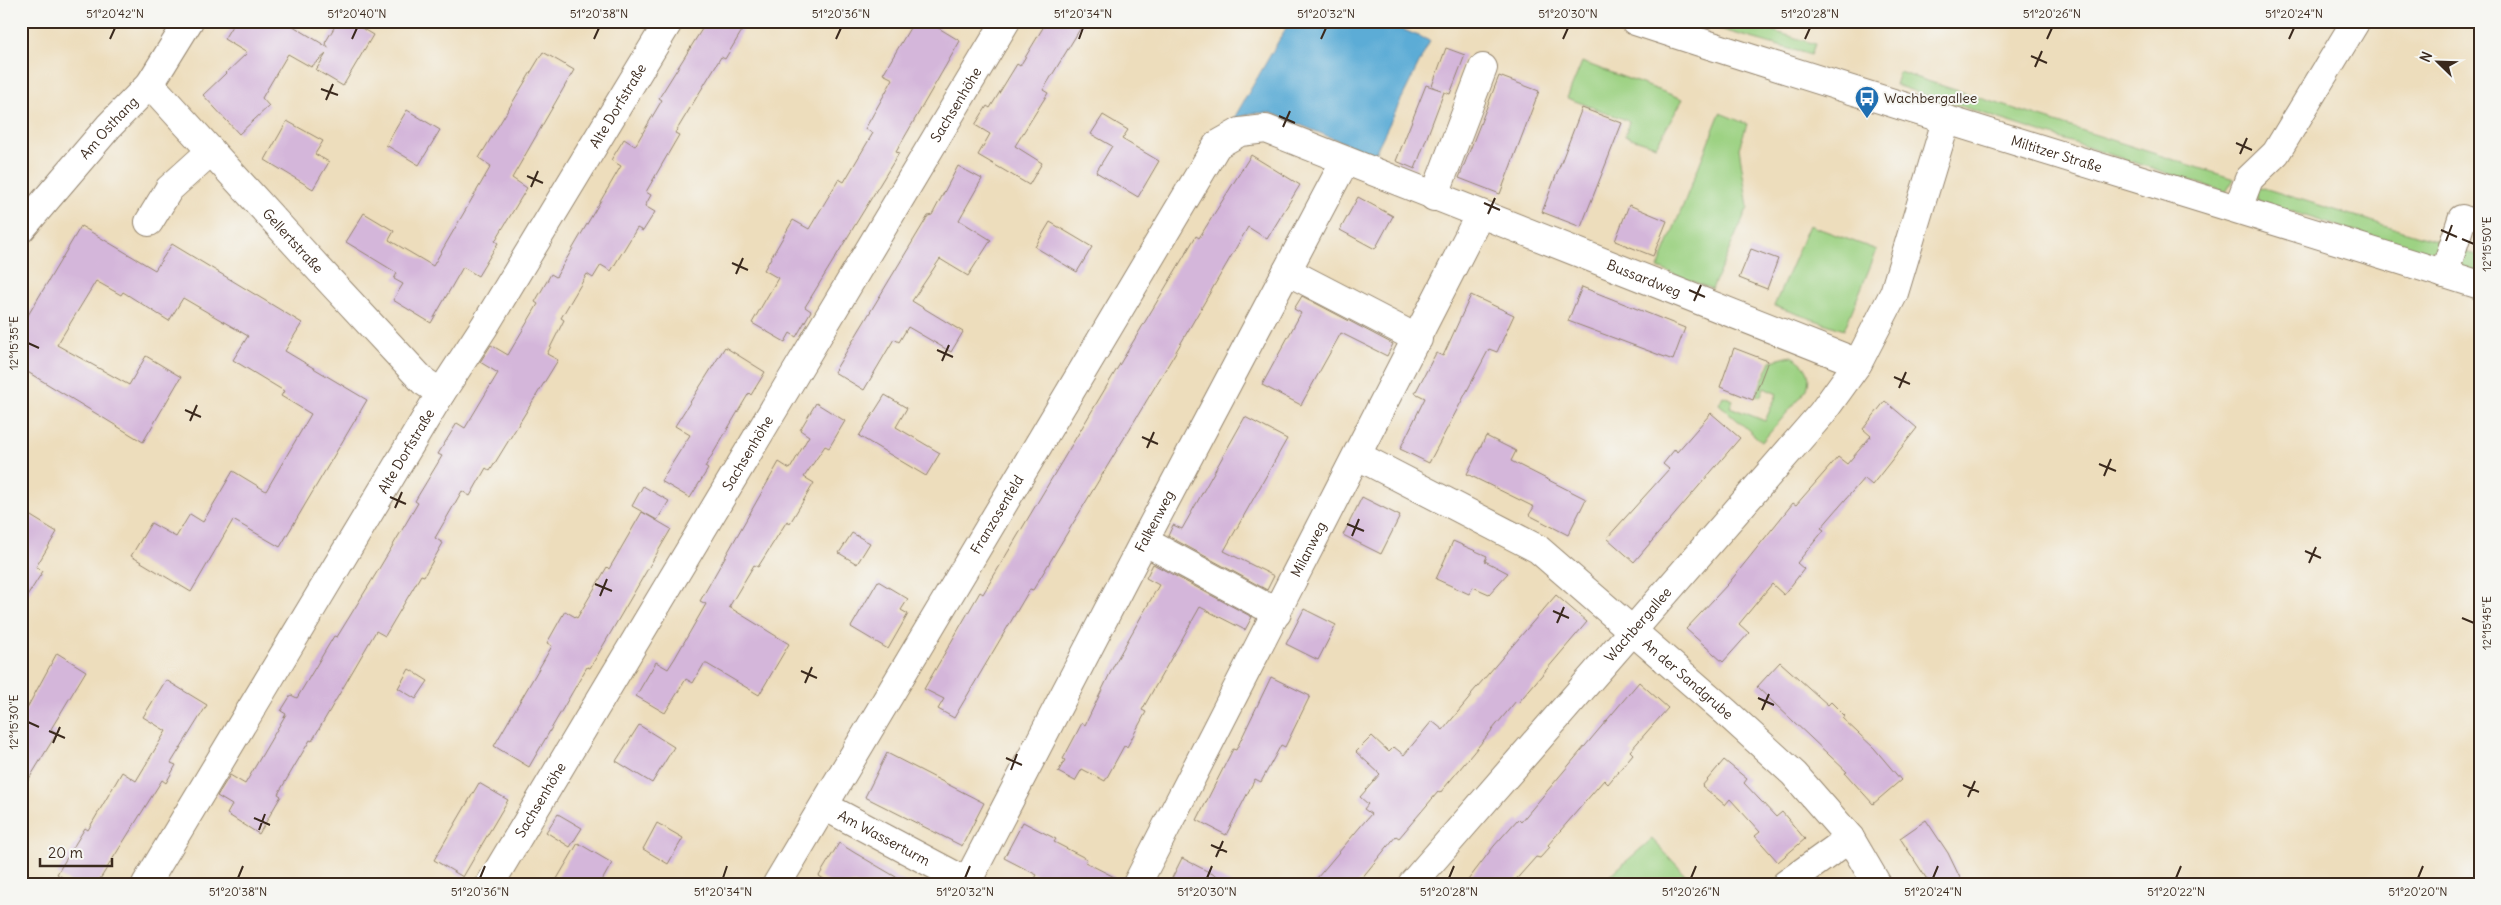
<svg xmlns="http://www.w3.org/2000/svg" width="2501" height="905" font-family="Delius,sans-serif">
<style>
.green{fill:#9dd283;stroke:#6c7e50}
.water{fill:#5bacd6;stroke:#4b6b7a}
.building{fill:#d4b6da}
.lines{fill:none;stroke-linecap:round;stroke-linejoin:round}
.minor-casing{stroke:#94846d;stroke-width:30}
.minor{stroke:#fff;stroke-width:28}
.ticks{fill:none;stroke:#3b2a1e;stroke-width:2}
.labels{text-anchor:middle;stroke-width:4;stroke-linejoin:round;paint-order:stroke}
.poi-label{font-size:14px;fill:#3b2a1e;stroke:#f6f6f2;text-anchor:start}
.street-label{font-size:14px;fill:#3b2a1e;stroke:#f6f6f2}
.neatline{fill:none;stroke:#3b2a1e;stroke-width:2}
.ticks-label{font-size:12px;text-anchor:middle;fill:#3b2a1e}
</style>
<rect width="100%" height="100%" fill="#f6f6f2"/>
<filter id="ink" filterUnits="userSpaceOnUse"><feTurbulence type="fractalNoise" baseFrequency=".02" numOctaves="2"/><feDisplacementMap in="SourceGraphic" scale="10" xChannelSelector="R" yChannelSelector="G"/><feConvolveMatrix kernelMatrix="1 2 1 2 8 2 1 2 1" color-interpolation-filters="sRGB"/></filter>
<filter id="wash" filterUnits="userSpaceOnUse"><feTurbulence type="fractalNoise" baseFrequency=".0096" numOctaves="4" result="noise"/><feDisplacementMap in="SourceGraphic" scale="20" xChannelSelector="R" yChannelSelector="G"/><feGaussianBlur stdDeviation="1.12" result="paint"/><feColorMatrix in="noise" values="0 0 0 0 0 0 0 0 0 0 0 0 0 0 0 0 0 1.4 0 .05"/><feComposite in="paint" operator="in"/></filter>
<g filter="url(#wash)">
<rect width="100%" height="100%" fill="#edddbc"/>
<g class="green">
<path d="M1691 21H1741L1815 44 1811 55Z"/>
<path d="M1582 62 1683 99 1656 146 1625 136 1629 121 1567 98Z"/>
<path d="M1899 72 2234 179 2226 192 1895 85Z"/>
<path d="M1720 113 1747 124 1739 148 1748 207 1712 289 1658 268Z"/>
<path d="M2257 186 2442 243 2438 254 2429 255 2258 201 2256 192Z"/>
<path d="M1809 225 1877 250 1844 330 1774 306Z"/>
<path d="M2463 251 2480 256V273L2461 267Z"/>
<path d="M1791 356C1806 364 1812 372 1807 389L1762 442 1719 404 1723 396 1733 400 1730 407 1765 421 1777 394 1764 388 1760 397 1756 395 1771 361Z"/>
<path d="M1652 839 1685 874 1692 884H1600Z"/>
</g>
<path class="water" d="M1290 21H1383L1430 41 1374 155 1271 113H1252L1233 120Z"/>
<g id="blocks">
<g class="building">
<path d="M235 21H285L329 48 325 43 338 21H350L373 35 343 86 316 70 326 54 311 67 288 54 262 98 269 106 239 134 203 95 247 53 224 39Z"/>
<path d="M707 21H730L743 29 725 59 721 57 675 133 679 135 646 192 651 195 645 206 655 212 643 231 637 228 611 271 601 265 593 278 587 274 561 318 564 320 547 354 558 360 490 471 486 468 470 496 462 491 435 538 443 543 424 576 421 575 385 636 376 631 312 741 310 740 278 794 281 796 259 834 227 814 232 805 217 796 230 775 245 784 286 714 281 711 291 695 297 698 334 636 337 637 377 572 418 503 415 501 442 456 438 454 457 423 465 428 498 373 480 362 491 345 508 355 538 304 535 302 551 274 556 277 621 166 611 160 624 139 635 146 662 100 659 98Z"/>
<path d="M914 21H927L960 41 896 152 899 153 805 307 811 311 796 337 790 333 785 342 752 323 778 278 764 270 793 220 809 229 839 179 844 182 873 133 865 129 893 79 883 74Z"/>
<path d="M1047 21H1085L1043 90 1048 93 1015 146 1042 163 1029 185 978 155 990 134 975 125 987 106 990 108 1017 64 1020 66Z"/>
<path d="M1446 48 1465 55 1450 94 1444 92 1415 169 1396 161 1426 85 1441 90 1432 86Z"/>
<path d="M543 52 574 70 512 178 527 188 495 241 498 243 478 276 463 267 431 323 393 300 403 284 394 279 397 273 346 242 364 213 394 231 389 240 433 266 491 166 479 158Z"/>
<path d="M1499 76 1539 91 1500 194 1459 178Z"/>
<path d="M1582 108 1622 123 1581 227 1542 212Z"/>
<path d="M407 110 440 130 419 165 386 145Z"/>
<path d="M1103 115 1128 130 1122 139 1159 161 1138 197 1096 172 1112 146 1091 134Z"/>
<path d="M287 121 323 141 315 154 329 162 313 189 265 160Z"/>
<path d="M1251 155 1300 185 1267 239 1248 227 1174 355 1033 590 1030 589 954 718 938 709 944 699 924 689 980 592 983 594 1196 236 1199 238Z"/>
<path d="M958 166 982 179 959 220 991 240 968 276 940 259 912 301 963 332 951 352 908 327 899 342 894 339 864 390 834 372 928 216 932 215Z"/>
<path d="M1358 197 1393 216 1375 249 1340 230Z"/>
<path d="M1629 205 1667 221 1653 256 1615 241Z"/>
<path d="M1050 222 1092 247 1077 272 1035 247Z"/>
<path d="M81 226 155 270 172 244 302 323 285 351 367 400 280 547 233 520 191 592 131 556 151 523 176 537 190 514 203 522 233 471 266 491 311 414 281 396 284 391 233 360 248 336 183 298 169 321 123 292 121 295 96 281 57 345 129 385 146 356 181 377 143 442 21 368V327Z"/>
<path d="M1751 249 1778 259 1767 289 1739 278Z"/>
<path d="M1582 287 1685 328 1673 360 1568 321Z"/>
<path d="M1471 295 1514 315 1497 352 1489 349 1429 463 1400 449 1425 398 1415 393 1436 353 1443 356Z"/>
<path d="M1302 296 1393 344 1387 356 1341 333 1301 405 1262 385 1301 313 1294 309Z"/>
<path d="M725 347 765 372 751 395 749 393 705 467 708 469 690 498 661 481 690 435 675 426Z"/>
<path d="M1734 348 1768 361 1753 400 1720 387Z"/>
<path d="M885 395 907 408 896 427 940 453 926 476 859 436Z"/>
<path d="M1885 401 1917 428 1872 485 1864 478 1821 528 1824 530 1797 563 1804 569 1784 595 1772 584 1739 624 1749 633 1723 662 1686 629 1728 584 1793 503 1796 505 1838 457 1847 464 1871 436 1863 429Z"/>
<path d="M816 403 845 421 829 448 825 446 804 477 814 483 790 523 787 521 758 567 754 565 729 607 789 644 759 695 707 664H704L693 683 686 679 665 713 636 696 656 662 668 669 675 658 706 604 700 601 779 462 790 469 809 436 800 430Z"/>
<path d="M1711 413 1740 438 1634 562 1607 538 1669 469 1663 464 1675 449 1677 452Z"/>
<path d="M1245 417 1287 439 1224 551 1274 576 1267 590 1168 536 1173 525 1182 529Z"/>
<path d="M1486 436 1516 451 1511 461 1586 499 1568 535 1529 515 1534 507 1467 474Z"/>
<path d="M643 486 669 501 657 520 632 506Z"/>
<path d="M1362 497 1400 516 1381 554 1343 535Z"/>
<path d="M21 510 57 532 36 567 43 571 21 606Z"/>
<path d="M642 512 671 529 621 615 590 668 587 667 529 767 494 746 552 646 547 643 565 611 577 618 607 567 609 569Z"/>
<path d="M852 533 870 543 857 564 839 553Z"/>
<path d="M1453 541 1487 556 1485 561 1508 573 1489 594 1473 587 1469 594 1436 579Z"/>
<path d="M1153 564 1252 617 1245 630 1200 607 1142 710 1146 712 1127 747 1124 746 1105 781 1082 769 1075 781 1058 772 1065 760 1063 759 1082 723 1085 725 1115 663 1159 585 1146 578Z"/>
<path d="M878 581 908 599 901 610 908 614 888 649 851 627Z"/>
<path d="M1556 595 1587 622 1518 703 1516 701 1440 793 1438 792 1399 838 1396 836 1357 884H1312L1371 814 1364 809 1368 804 1360 797 1380 774 1356 752 1372 736 1389 752 1394 747 1404 755 1432 721 1443 730 1472 695 1471 694Z"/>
<path d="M1304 609 1336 625 1318 660 1286 644Z"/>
<path d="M57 653 86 671 51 729 57 733 21 792V719Z"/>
<path d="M1780 662 1828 705 1831 702 1845 716 1842 718 1874 748 1901 780 1873 804 1845 773 1847 772 1757 687Z"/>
<path d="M409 669 428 681 416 699 398 688Z"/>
<path d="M1271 677 1310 696 1285 747 1281 745 1261 782 1255 779 1226 835 1197 820 1233 749 1236 750Z"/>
<path d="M166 680 207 705 171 763 176 765 166 783 162 780 97 884H73L57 874 85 828 88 830 122 772 136 781 166 731 143 717Z"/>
<path d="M1639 682 1668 708 1630 751 1633 754 1608 784 1604 780 1548 845 1550 847 1540 858 1536 857 1512 884H1465L1494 846 1518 819 1521 822Z"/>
<path d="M639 725 674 747 652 783 616 761Z"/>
<path d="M887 753 984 803 962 846 865 797Z"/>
<path d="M1724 760 1747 779 1744 783 1776 817 1782 812 1805 839 1778 862 1755 836 1760 832 1730 799 1725 805 1702 786Z"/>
<path d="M479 783 508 800 463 877 434 860Z"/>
<path d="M558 814 582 828 570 847 546 832Z"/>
<path d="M1926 820 1948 853 1963 884H1930L1900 838Z"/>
<path d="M1023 822 1056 839 1054 842 1087 859 1085 862 1122 881V884H1032L1037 875 1004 858Z"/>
<path d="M657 823 683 838 668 864 643 849Z"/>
<path d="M578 843 612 863 600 884H554Z"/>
<path d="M839 843 855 853 908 884H832L819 876Z"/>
<path d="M1182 858 1232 884H1169Z"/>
</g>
</g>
</g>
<g filter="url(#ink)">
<use href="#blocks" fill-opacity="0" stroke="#94846d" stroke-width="1"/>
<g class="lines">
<defs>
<g id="minor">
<path id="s1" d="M1635 21C1916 113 2199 196 2480 285"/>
<path id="s2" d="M150 84 303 252 423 381 441 393"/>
<path d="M1434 197 1483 68"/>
<path d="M2238 208 2249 179 2276 153 2356 21"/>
<path d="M149 222 169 189 211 151"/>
<path id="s3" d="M21 229 109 126 150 84 189 21"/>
<path d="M1287 271 1418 339"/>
<path d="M2444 274 2462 219"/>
<path id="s4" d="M1358 456 1538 549 1726 712 1794 774 1850 838 1877 884"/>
<path d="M1144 541 1277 613"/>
<path id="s5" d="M824 806 971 884"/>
<path id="s6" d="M146 884 441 393 484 327 669 21"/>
<path id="s7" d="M490 884 1006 21"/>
<path id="s8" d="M777 884 1217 145 1240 132 1266 129 1858 363 1894 293 1946 121"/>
<path id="s9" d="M966 884 1144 541 1345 161"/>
<path id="s10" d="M1137 884 1480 214"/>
<path id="s11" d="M1412 884 1822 413 1858 363"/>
<path d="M1786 884 1850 838"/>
</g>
</defs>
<use href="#minor" class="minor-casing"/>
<use href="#minor" class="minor"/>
</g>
</g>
<path class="ticks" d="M110 39 115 28M352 39 357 28M594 39 599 28M836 39 841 28M1079 39 1083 28M1321 39 1326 28M1563 39 1568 28M1805 39 1810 28M2047 39 2052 28M2289 39 2294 28M2031 56 2047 63M2035 67 2042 51M321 89 338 95M326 100 333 84M1279 116 1295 123M1283 127 1290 111M2236 143 2252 150M2240 154 2247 138M527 176 543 183M531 187 538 171M1484 203 1500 210M1488 214 1495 198M2441 230 2457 237M2462 239 2474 244M2446 241 2452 225M732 263 748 270M736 274 743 258M1689 290 1705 297M1694 301 1701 285M28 343 39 348M937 350 953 357M942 361 949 345M1894 377 1910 384M1899 388 1906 372M185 410 201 417M190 421 197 405M1142 437 1158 444M1147 448 1154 432M2099 464 2116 471M2104 476 2111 459M390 497 406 504M395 508 402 492M1347 524 1364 531M1352 536 1359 519M2305 551 2321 558M2309 563 2316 547M595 584 612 591M600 596 607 579M1553 611 1569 618M2462 618 2474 623M1557 623 1564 607M801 671 817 678M805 683 812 667M1758 698 1774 705M1762 710 1769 694M28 722 39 727M49 731 65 738M53 743 60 727M1006 758 1022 765M1011 770 1017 754M1963 785 1979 792M1968 797 1975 781M254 818 270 825M259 830 265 814M1211 845 1227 852M1216 857 1223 841M238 878 243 866M480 878 485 866M723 878 727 866M965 878 970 866M1207 878 1212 866M1449 878 1454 866M1691 878 1696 866M1933 878 1938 866M2176 878 2181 866M2418 878 2423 866"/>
<defs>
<symbol id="bus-pin" viewBox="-11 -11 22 30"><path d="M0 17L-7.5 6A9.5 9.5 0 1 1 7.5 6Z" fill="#1f6fb2" stroke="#f6f6f2"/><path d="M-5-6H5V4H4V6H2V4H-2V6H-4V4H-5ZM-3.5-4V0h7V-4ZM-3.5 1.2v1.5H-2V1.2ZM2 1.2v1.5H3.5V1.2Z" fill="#fff"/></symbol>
</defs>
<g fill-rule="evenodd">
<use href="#bus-pin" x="1853" y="84" width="28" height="38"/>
</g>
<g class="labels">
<g class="poi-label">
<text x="1884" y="103">Wachbergallee</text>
</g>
<g class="street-label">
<text dy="5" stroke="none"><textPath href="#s7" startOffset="908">Sachsenhöhe</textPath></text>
<text dy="5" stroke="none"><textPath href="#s6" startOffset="910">Alte Dorfstraße</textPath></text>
<text dy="5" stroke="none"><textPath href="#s3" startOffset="134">Am Osthang</textPath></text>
<text dy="5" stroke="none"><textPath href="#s1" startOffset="442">Miltitzer Straße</textPath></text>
<text dy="5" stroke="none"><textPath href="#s2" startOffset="212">Gellertstraße</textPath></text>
<text dy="5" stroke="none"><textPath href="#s8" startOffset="1319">Bussardweg</textPath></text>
<text dy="5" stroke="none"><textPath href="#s6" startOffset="505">Alte Dorfstraße</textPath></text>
<text dy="5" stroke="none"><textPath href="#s7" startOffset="502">Sachsenhöhe</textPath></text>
<text dy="5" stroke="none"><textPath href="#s8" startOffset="430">Franzosenfeld</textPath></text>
<text dy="5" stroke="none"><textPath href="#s9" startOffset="409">Falkenweg</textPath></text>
<text dy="5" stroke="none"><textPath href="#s10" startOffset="376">Milanweg</textPath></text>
<text dy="5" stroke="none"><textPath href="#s11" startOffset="344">Wachbergallee</textPath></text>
<text dy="5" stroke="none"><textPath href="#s4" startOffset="401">An der Sandgrube</textPath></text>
<text dy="5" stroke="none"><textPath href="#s7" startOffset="98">Sachsenhöhe</textPath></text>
<text dy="5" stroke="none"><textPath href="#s5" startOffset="68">Am Wasserturm</textPath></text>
</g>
</g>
<rect width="2501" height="905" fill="none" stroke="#f6f6f2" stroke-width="55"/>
<g transform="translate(2438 62) rotate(293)" stroke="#f6f6f2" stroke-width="4" paint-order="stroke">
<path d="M0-4L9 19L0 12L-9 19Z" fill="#3b2a1e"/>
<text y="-8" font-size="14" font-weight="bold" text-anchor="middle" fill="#3b2a1e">N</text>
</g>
<path d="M40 858v8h72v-8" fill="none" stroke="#3b2a1e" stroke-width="2.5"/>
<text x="48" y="858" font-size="15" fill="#3b2a1e" stroke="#f6f6f2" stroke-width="4" paint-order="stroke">20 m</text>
<rect x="28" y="28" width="2446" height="850" class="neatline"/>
<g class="ticks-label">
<text x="115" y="18">51°20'42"N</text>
<text x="357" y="18">51°20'40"N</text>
<text x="599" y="18">51°20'38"N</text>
<text x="841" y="18">51°20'36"N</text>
<text x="1083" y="18">51°20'34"N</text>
<text x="1326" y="18">51°20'32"N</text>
<text x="1568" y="18">51°20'30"N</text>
<text x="1810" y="18">51°20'28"N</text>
<text x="2052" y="18">51°20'26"N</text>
<text x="2294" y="18">51°20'24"N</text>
<text transform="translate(2487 244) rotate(-90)" y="4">12°15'50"E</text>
<text transform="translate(14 343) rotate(-90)" y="4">12°15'35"E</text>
<text transform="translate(2487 623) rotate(-90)" y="4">12°15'45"E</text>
<text transform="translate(14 722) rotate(-90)" y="4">12°15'30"E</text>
<text x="238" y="896">51°20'38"N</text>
<text x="480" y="896">51°20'36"N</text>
<text x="723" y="896">51°20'34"N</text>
<text x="965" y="896">51°20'32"N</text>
<text x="1207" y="896">51°20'30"N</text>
<text x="1449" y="896">51°20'28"N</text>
<text x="1691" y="896">51°20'26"N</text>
<text x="1933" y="896">51°20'24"N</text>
<text x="2176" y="896">51°20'22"N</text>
<text x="2418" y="896">51°20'20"N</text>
</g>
</svg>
